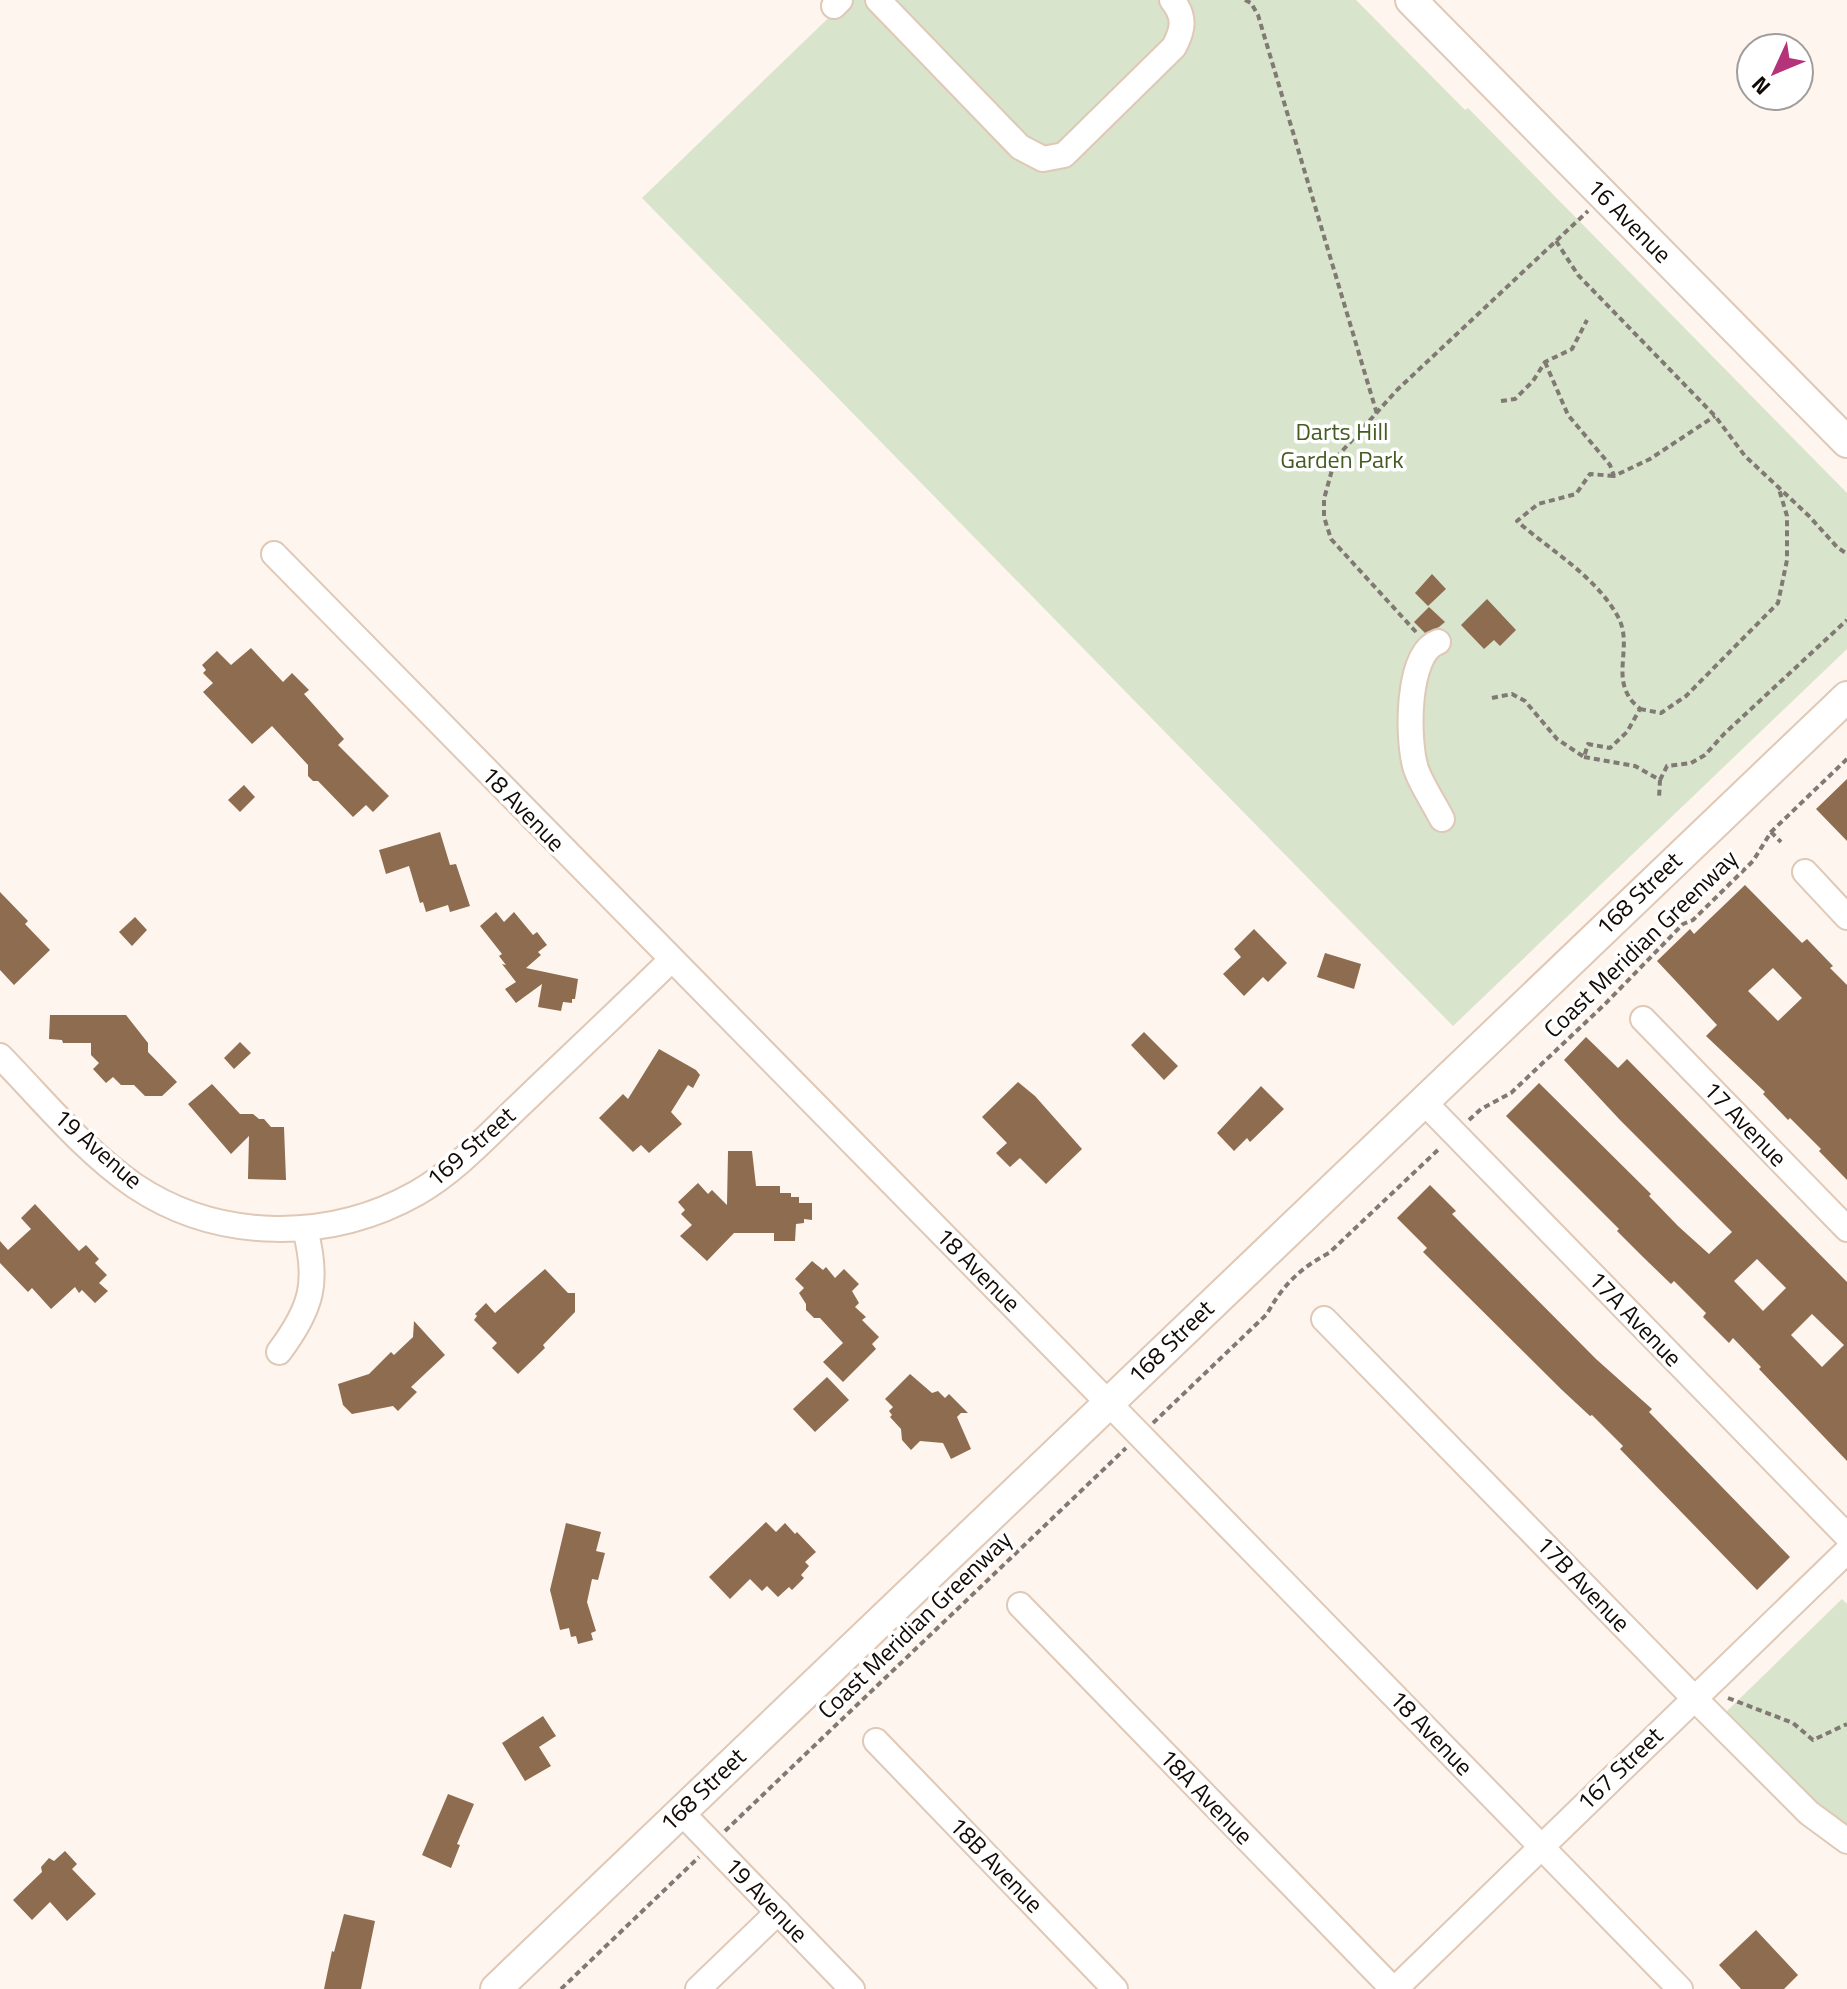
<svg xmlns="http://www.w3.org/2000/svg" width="1847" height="1989" font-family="'Titillium Web',sans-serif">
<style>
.green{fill:#d8e4cc}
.building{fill:#8d6c50;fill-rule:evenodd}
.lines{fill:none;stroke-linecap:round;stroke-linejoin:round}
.minor-casing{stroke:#dfc8b6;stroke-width:28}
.major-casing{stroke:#dfc8b6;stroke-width:34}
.path{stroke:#817973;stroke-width:4;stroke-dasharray:6 4;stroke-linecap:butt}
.minor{stroke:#fff;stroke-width:24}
.major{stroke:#fff;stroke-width:30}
.labels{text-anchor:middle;stroke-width:7;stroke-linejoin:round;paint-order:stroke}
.street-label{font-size:24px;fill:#120a05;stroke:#fff}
.park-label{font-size:24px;fill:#445c22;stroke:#fff}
</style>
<rect width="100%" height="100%" fill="#fef5ee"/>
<g class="green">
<path d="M847 0H1356L1465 110 1468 108 1847 493V649L1453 1026 642 198Z"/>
<path d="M1842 1599 1847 1604V1829L1822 1810 1726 1712Z"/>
</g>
<g class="building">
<path d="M1432 574 1446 589 1428 606 1415 593Z"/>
<path d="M1487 599 1516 630 1500 646 1494 640 1484 649 1461 625Z"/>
<path d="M1429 607 1445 622 1439 627 1425 633 1414 622Z"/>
<path d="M251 648 283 682 292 673 309 690 304 694 344 739 338 745 389 796 373 812 366 805 353 817 318 781H313L308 776V765L272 726 252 744 203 692 213 683 203 673 206 670 202 665 217 651 231 665Z"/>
<path d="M1847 779V841L1816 809Z"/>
<path d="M244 785 255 797 240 812 228 800Z"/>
<path d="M440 832 450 865 456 864 470 906 450 912 448 905 426 912 423 902 420 903 409 866 386 874 379 850Z"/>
<path d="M1745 885 1802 943 1807 939 1833 966 1830 968 1847 985V1180L1819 1151 1821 1149 1790 1118 1788 1120 1763 1094 1765 1092 1706 1036 1717 1025 1657 961 1690 929 1694 934ZM1773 968 1802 998 1778 1021 1748 991Z"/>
<path d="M0 892 28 921 25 924 50 950 14 985 0 970Z"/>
<path d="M496 912 504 922 514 912 533 935 537 932 547 945 538 952 541 955 526 968 578 979 575 999H572V1003L563 1002 561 1011 538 1007 542 984 516 1003 505 989 516 982 502 964 506 965 499 956 502 954 480 926Z"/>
<path d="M135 917 147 930 132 946 119 932Z"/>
<path d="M1254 929 1287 963 1268 982 1263 977 1244 996 1223 974 1241 957 1234 949Z"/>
<path d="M1325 953 1361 964 1354 989 1317 977Z"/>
<path d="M50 1015H126L148 1043V1052L177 1082 162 1096H145L134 1085H121L113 1077 106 1083 93 1069 99 1063 91 1055V1043H63L62 1040 49 1039Z"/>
<path d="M1144 1032 1178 1066 1164 1080 1131 1045Z"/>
<path d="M1586 1037 1618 1068 1627 1059 1847 1282V1461L1759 1369 1761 1367 1733 1338 1729 1343 1703 1317 1706 1313 1674 1281 1671 1284 1643 1257 1617 1231 1619 1229 1506 1116 1539 1083 1651 1194 1649 1196 1678 1226 1709 1254 1732 1232 1620 1120 1564 1060ZM1757 1259 1786 1288 1763 1311 1734 1281ZM1812 1314 1844 1345 1822 1367 1791 1335Z"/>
<path d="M240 1042 251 1053 234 1069 224 1058Z"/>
<path d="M659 1049 696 1070 700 1075 693 1088 688 1085 671 1112 682 1124 649 1153 641 1145 633 1152 599 1118 623 1094 628 1099Z"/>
<path d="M1018 1082 1035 1096 1082 1149 1046 1184 1020 1158 1010 1167 996 1153 1007 1143 982 1117Z"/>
<path d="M212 1084 240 1114H253L259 1119H264L271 1127H284L286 1180 248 1179 249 1136 231 1154 188 1104Z"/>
<path d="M1261 1086 1284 1109 1250 1142 1247 1138 1234 1151 1217 1133Z"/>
<path d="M728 1151H752L756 1186H780V1193H791V1197H799V1203H812V1220L804 1219V1223L796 1224 795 1241H774V1233H734L707 1261 680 1236 692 1225 681 1214 685 1210 678 1202 698 1183 708 1194 712 1190 727 1205Z"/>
<path d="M1430 1185 1456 1211 1452 1214 1596 1359 1652 1409 1649 1412 1790 1557 1757 1590 1620 1449 1623 1446 1592 1415 1590 1416 1562 1390 1423 1252 1427 1248 1397 1218Z"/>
<path d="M35 1204 79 1251 86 1245 99 1259 95 1263 107 1275 99 1283 108 1291 95 1303 82 1290 79 1293 75 1287 51 1309 32 1288 28 1292 0 1263V1241L8 1250 31 1229 21 1218Z"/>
<path d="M812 1261 823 1270 826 1267 835 1278 844 1269 859 1284 852 1291 859 1303 855 1307 866 1317 862 1320 879 1337 872 1344 876 1349 843 1382 823 1362 843 1343 820 1318H814L806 1310V1304L799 1293 804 1288 795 1279Z"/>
<path d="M545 1269 568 1293H575V1312L543 1345 545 1348 518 1374 492 1348 497 1343 474 1320 477 1316 475 1314 486 1303 495 1313Z"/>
<path d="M414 1321 445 1355 411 1387 417 1392 398 1411 393 1406 352 1414 343 1405 338 1384 369 1374 391 1352 394 1355 413 1337Z"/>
<path d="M910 1374 932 1393 938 1391 945 1398 949 1394 968 1413H961L957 1417 971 1449 951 1459 943 1443 920 1441 911 1450 902 1440 901 1429 890 1417 892 1415 889 1411 893 1407 885 1399Z"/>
<path d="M827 1377 849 1400 815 1432 793 1409Z"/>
<path d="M766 1522 776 1532 785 1523 795 1534 797 1532 816 1552 805 1562 809 1566 801 1575 804 1578 792 1590 789 1587 778 1597 767 1586 762 1591 750 1579 730 1599 709 1577Z"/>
<path d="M566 1523 601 1532 596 1551 605 1553 598 1580 592 1579 587 1602 596 1631 591 1633 593 1640 578 1644 576 1636 571 1637 569 1628 560 1630 550 1590Z"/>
<path d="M543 1716 556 1736 539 1747 551 1766 525 1781 502 1743Z"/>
<path d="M448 1794 474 1804 457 1844 460 1845 451 1868 422 1855Z"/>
<path d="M65 1851 77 1864 72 1869 96 1894 67 1921 50 1902 32 1920 13 1900 42 1872 41 1867 49 1858 54 1861Z"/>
<path d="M344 1914 375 1921 361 1989H324L332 1951 334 1952Z"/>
<path d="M1756 1930 1798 1975 1784 1989H1741L1719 1965Z"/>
</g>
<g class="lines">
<defs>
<g id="minor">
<path d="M878 0 1020 147 1043 159 1064 155 1174 47C1183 30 1186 17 1172 0"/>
<path d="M834 6 840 0"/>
<path d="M274 554 1134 1429 1680 1989"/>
<path d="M1438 642C1406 653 1407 741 1416 769 1422 786 1434 803 1442 819"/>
<path d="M1805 872 1847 917"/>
<path d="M1643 1019 1847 1229"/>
<path d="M0 1056C43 1100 84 1151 135 1186 219 1242 330 1242 417 1193 457 1170 489 1134 522 1103 572 1055 622 1008 671 960"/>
<path d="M1423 1101 1847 1536"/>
<path d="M1324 1319 1694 1698 1809 1813 1847 1841"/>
<path d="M279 1352C312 1308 319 1282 305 1229"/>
<path d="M1020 1605 1393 1989"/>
<path d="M876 1741 1115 1989"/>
<path d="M681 1812 852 1989"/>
<path d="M698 1989 778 1912"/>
<path d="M1395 1989 1847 1551"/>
</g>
<g id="major">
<path d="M1411 0 1847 442"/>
<path d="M496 1989 1847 697"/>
</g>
</defs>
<use href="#minor" class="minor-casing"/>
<use href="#major" class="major-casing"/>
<g class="path">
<path d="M1245 0 1251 3 1258 15 1377 414"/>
<path d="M1556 241 1578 275 1715 416 1745 456 1809 516 1837 547 1847 554"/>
<path d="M1545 362 1568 415 1610 465 1614 476 1650 459 1715 416"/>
<path d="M1501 401 1515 399 1533 381 1545 362 1572 349 1587 320"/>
<path d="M1416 632 1331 539 1324 517V499L1335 459 1397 390 1588 211"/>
<path d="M1492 698 1512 694 1525 701 1557 739 1584 757 1588 744 1610 748 1627 732 1640 709C1636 705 1630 700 1628 695 1614 671 1633 642 1617 615 1594 575 1551 551 1517 521L1538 504 1576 494 1590 474 1614 476"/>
<path d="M1640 709 1661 713 1686 696 1778 603 1787 560V516L1778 486"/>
<path d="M1584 757 1635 766 1660 780 1659 798"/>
<path d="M1660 780 1667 766 1691 763 1705 755 1724 734 1847 620"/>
<path d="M1771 832 1781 842"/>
<path d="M1469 1120 1481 1109 1511 1093 1605 1004 1683 924 1693 920 1753 861 1771 832 1847 759"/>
<path d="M1153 1423 1267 1314C1282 1286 1300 1268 1329 1253L1440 1148"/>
<path d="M1728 1698 1793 1723 1813 1740 1847 1724"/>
<path d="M725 1831 1126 1448"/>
<path d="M561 1989 699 1857"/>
</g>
<use href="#minor" class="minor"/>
<use href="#major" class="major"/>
</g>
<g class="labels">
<g class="street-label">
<text transform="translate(1629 221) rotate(45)" y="8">16 Avenue</text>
<text transform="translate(523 809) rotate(46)" y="8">18 Avenue</text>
<text transform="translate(1639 894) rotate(-44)" y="8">168 Street</text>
<text transform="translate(1641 944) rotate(-44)" y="8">Coast Meridian Greenway</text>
<text transform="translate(1745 1124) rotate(46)" y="8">17 Avenue</text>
<text transform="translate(471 1147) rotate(-41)" y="8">169 Street</text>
<text transform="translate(98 1149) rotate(41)" y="8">19 Avenue</text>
<text transform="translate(978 1270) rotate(45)" y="8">18 Avenue</text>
<text transform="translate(1635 1319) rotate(46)" y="8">17A Avenue</text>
<text transform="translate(1171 1342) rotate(-44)" y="8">168 Street</text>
<text transform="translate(1583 1584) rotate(46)" y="8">17B Avenue</text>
<text transform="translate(915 1625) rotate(-44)" y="8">Coast Meridian Greenway</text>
<text transform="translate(1431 1733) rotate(46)" y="8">18 Avenue</text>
<text transform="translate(1620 1769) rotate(-44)" y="8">167 Street</text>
<text transform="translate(703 1790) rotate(-44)" y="8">168 Street</text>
<text transform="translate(1206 1797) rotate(46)" y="8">18A Avenue</text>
<text transform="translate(996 1865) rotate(46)" y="8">18B Avenue</text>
<text transform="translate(766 1900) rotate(46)" y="8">19 Avenue</text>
</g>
<g class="park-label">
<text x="1342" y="440">Darts Hill<tspan x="1342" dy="28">Garden Park</tspan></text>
</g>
</g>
<g transform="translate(1775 72) rotate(226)"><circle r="38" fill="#ffffff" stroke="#a09d9b" stroke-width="2"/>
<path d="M0-6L14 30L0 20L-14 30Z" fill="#b5337b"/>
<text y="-12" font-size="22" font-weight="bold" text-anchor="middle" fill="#120a05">N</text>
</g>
</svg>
